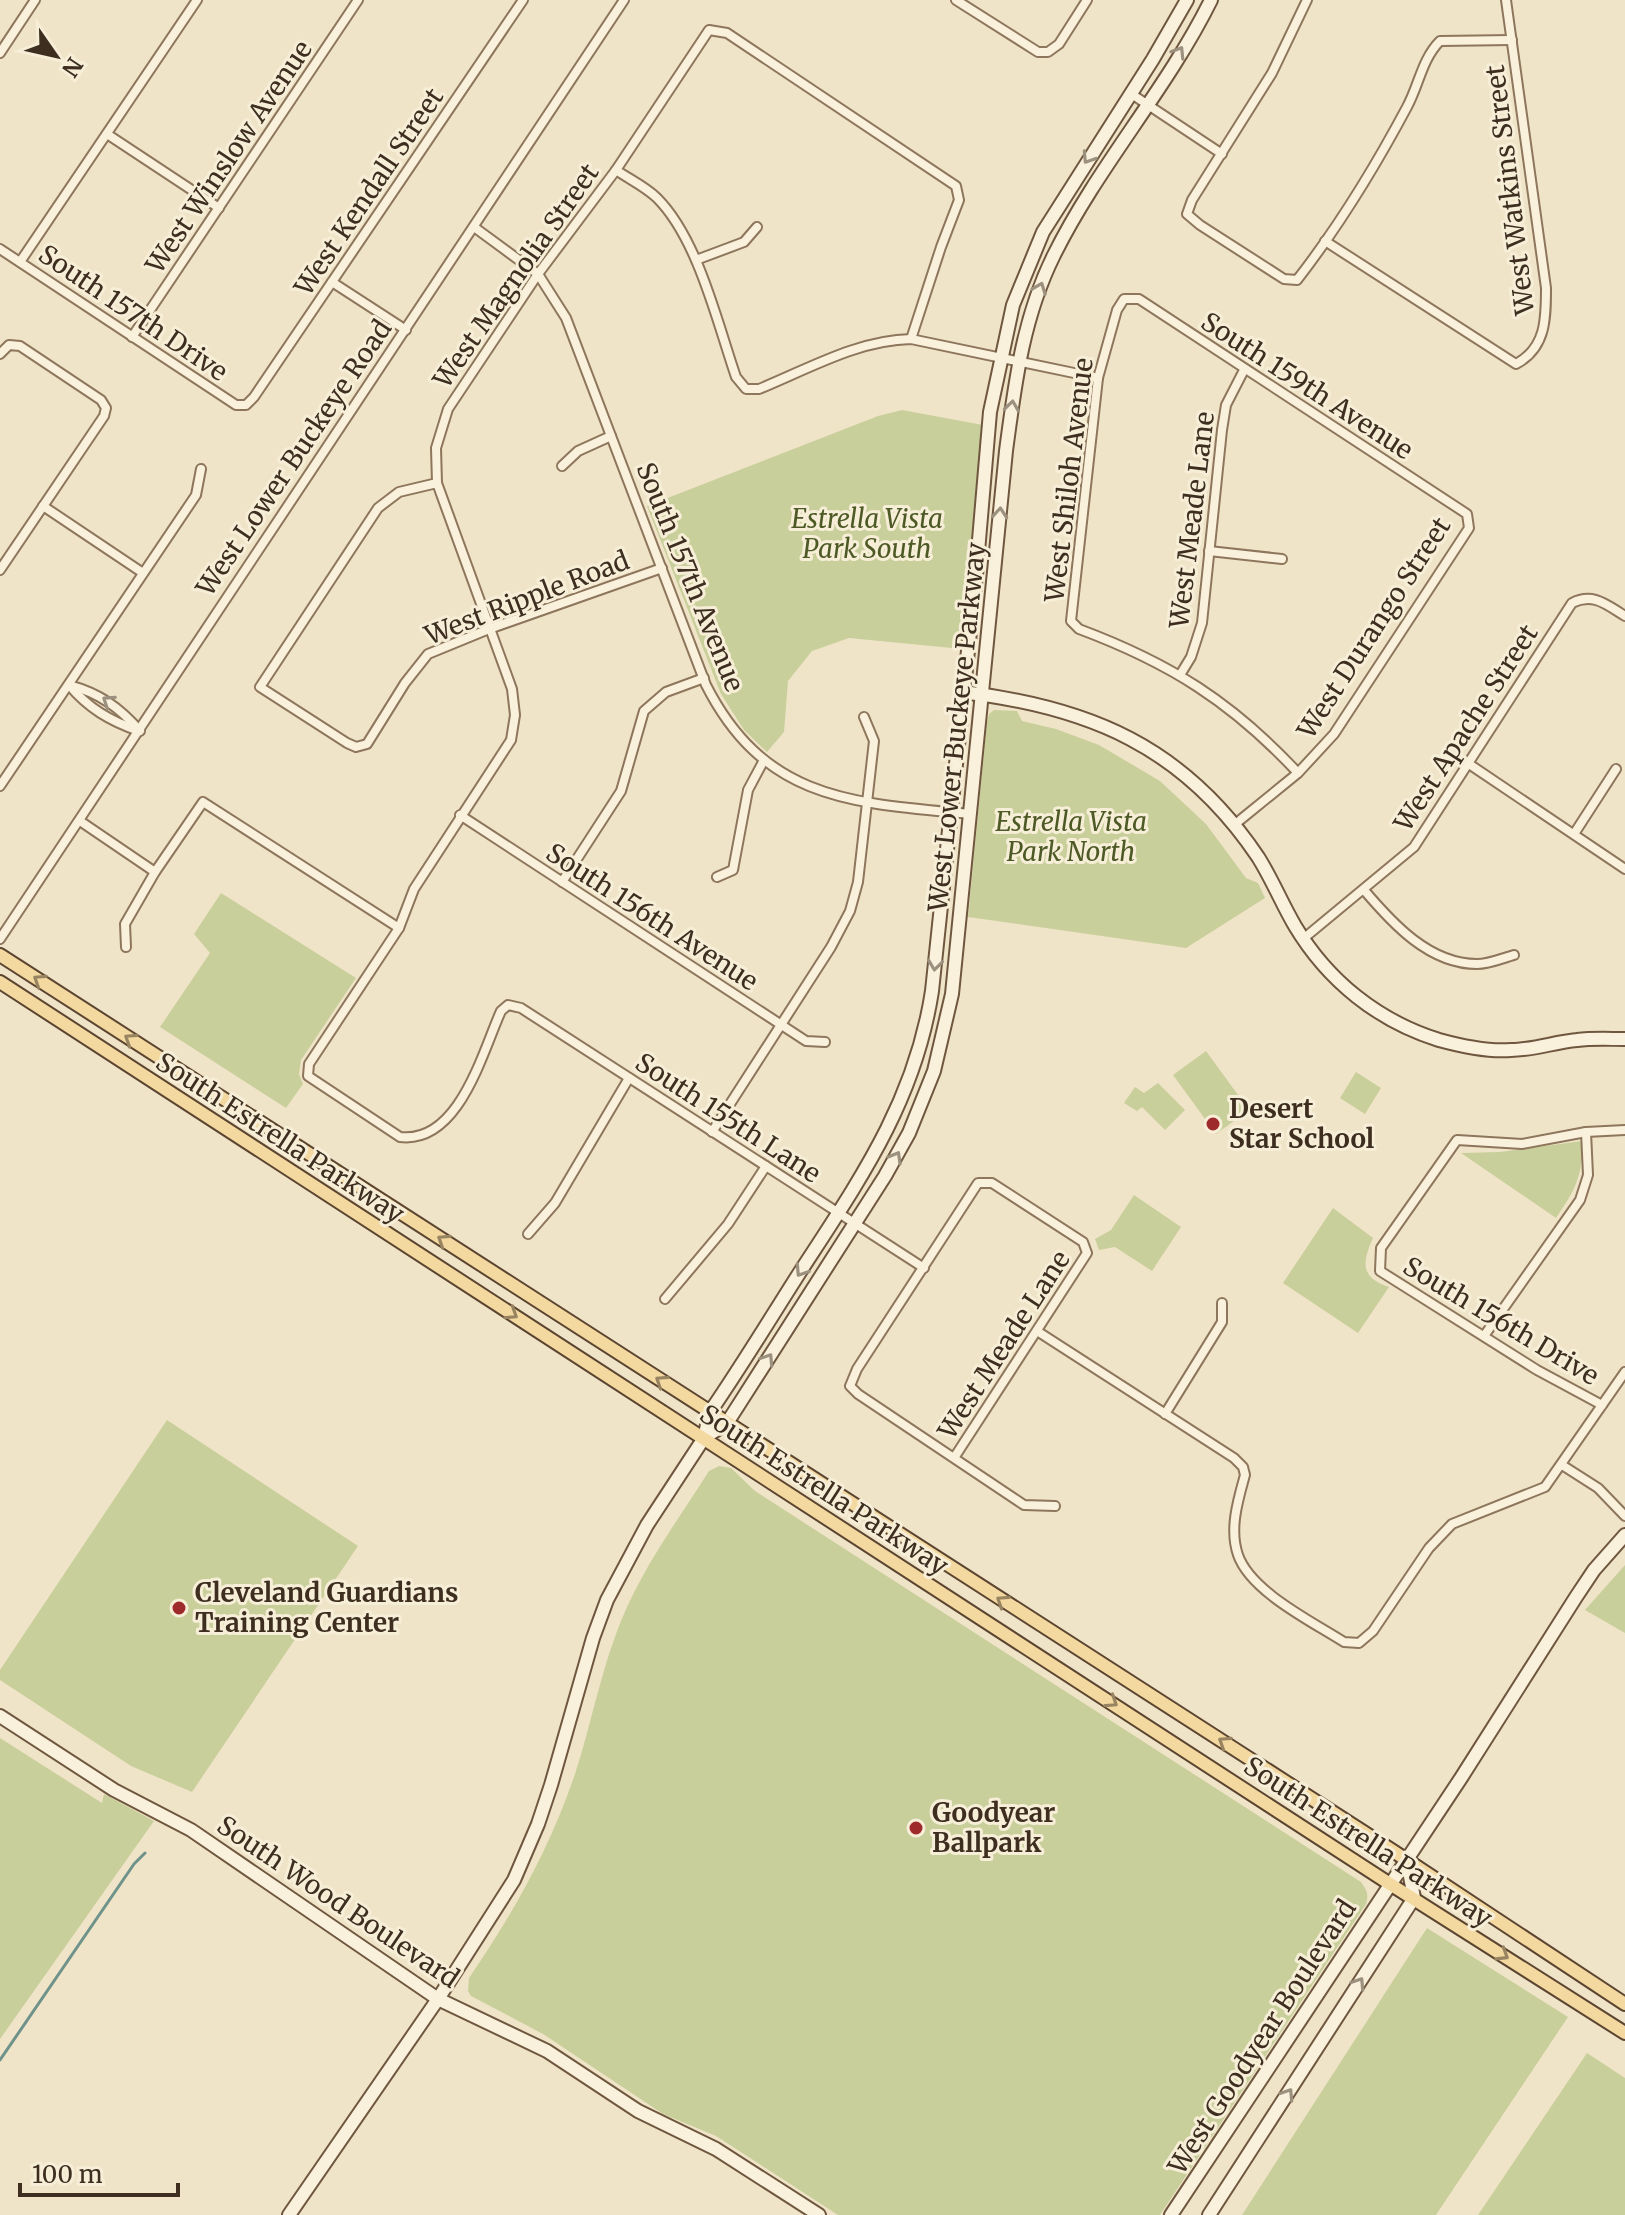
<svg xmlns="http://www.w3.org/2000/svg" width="1625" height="2215" font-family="Merriweather,serif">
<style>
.green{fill:#c9cf9b}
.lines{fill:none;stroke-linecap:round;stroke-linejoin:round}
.stream{stroke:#6f938a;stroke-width:3}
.street-casing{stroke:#8d765c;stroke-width:12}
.secondary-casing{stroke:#6f573f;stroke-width:16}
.primary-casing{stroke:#5b4430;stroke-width:16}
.street{stroke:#faf1dc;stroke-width:8}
.secondary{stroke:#faf1dc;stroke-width:12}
.primary{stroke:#f3d9a0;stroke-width:12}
.oneway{stroke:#9c907e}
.oneway2{stroke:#988460}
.poi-dot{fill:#9e2a2b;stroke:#f7eed8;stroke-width:3}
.labels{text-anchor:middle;stroke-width:6;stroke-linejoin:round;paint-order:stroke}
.street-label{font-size:26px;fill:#3d2e20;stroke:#f7eed8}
.park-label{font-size:26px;font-style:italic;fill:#4d5a26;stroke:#f7eed8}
.poi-label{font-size:26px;font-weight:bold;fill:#3d2e20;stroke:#f7eed8;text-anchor:start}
</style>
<rect width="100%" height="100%" fill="#f0e4c8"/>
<g class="green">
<path d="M902 410 983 425 962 649 849 638 812 651 788 681 784 732 767 752 744 730 721 694 647 506 878 416Z"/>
<path d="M994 710 1017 711 1022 721 1056 729 1099 745 1160 781 1206 824 1246 878 1258 883 1265 898 1186 948 968 917 987 722 989 714Z"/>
<path d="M221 893 356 978 301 1060 299 1074 303 1084 286 1108 160 1027 210 953 194 934Z"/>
<path d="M1206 1051 1249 1110 1216 1134 1173 1075Z"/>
<path d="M1356 1072 1381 1088 1365 1114 1340 1098Z"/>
<path d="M1158 1083 1185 1110 1165 1130 1142 1107 1137 1111 1124 1103 1135 1087 1144 1093Z"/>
<path d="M1582 1141C1583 1177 1575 1190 1556 1218L1461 1153 1500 1152Z"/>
<path d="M1134 1195 1181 1227 1152 1271 1115 1247 1099 1250 1095 1239 1111 1230Z"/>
<path d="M1333 1208 1373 1238C1362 1263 1360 1277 1389 1287L1358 1333 1283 1283Z"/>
<path d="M167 1420 358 1546 192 1792 131 1766 0 1680V1670Z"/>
<path d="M719 1466 731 1468 755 1491 1361 1882C1367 1890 1369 1895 1366 1904L1160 2215H838L716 2136 663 2114 543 2034 471 1996 468 1991 469 1978C514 1912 549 1850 575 1774 590 1728 599 1680 616 1634 637 1575 676 1523 709 1471Z"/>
<path d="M1625 1565V1633L1585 1610Z"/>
<path d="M0 1738 102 1803 104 1794 154 1821 0 2039Z"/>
<path d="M1427 1928 1568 2017 1436 2215H1242Z"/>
<path d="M1587 2053 1625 2078V2215H1478Z"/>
</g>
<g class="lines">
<path class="stream" d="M0 2060 134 1864 145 1853"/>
<defs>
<g id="street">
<path d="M956 0 1038 52H1048L1059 44 1087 0"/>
<path d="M1307 0 1272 73 1192 200 1187 214 1200 225 1284 279 1297 280C1339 226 1375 167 1407 107 1419 85 1422 59 1440 41L1512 40"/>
<path d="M0 53 35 0"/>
<path d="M1130 93 1222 154"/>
<path d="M107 134 219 208"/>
<path d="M616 170C629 179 646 187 657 198 698 239 717 322 736 377L746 389H759C808 369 858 340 911 339L1098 378"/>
<path d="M474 227 538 274 566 318 706 685C765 801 853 803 970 814"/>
<path d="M1325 241 1516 364C1546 348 1546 319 1546 288L1506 0"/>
<path d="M0 249 236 405H246L254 397 523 0"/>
<path d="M696 260 744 242 757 227"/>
<path d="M20 262 197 0"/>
<path d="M332 282 406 330"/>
<path d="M132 337 358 0"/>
<path d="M0 354 9 345 20 346 101 400 106 408 104 416 0 570"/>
<path d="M562 466 578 451 611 436"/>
<path d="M437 483 512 689 515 715 511 740 414 889 399 928 309 1064 308 1076 400 1137C459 1144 482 1053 501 1011L508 1005 521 1008 924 1268"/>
<path d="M43 506 143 573"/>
<path d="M1209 551 1282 559"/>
<path d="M662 568 489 629 428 654 405 683 367 744 356 747 347 743 260 687 378 508 399 492 437 483 436 448 448 409 538 274 616 170 709 30 727 33 956 186 959 200 941 247 911 339"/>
<path d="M1180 675 1191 657 1202 623 1222 430 1226 405 1244 370"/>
<path d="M69 685C99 693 119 707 140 731"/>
<path d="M69 685C88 708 110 721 139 731"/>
<path d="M1469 764 1625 869"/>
<path d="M0 786 196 495 201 469"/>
<path d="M460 815 806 1041 825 1042"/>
<path d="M80 821 155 872"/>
<path d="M1234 825 1298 773 1334 734 1469 528 1467 514 1139 299H1124L1117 310 1098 378 1071 621 1079 629C1170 663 1232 702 1298 773"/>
<path d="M1574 834 1616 769"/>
<path d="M717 877 733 870 748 790 764 760"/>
<path d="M562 882 621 791 644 711 666 692 704 678"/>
<path d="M1364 890C1392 923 1429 964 1477 964 1489 964 1503 958 1514 955"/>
<path d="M0 939 624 0"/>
<path d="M1303 939 1414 847 1572 603C1593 592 1607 605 1625 616"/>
<path d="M126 947 125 924 155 872 203 802 399 928"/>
<path d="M712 1132 831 947 850 911 858 882 874 741 864 717"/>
<path d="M528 1234 555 1203 629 1078"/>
<path d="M665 1299 728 1224 766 1166"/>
<path d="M1037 1331 1234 1458 1243 1467 1245 1475C1238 1500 1229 1529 1238 1555 1251 1592 1313 1622 1344 1642L1359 1643 1373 1631 1429 1548 1452 1524 1545 1487 1625 1372"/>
<path d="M1484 1336 1580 1200 1588 1175 1586 1132"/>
<path d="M1602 1405 1537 1370 1380 1271 1381 1248 1457 1140 1522 1144 1586 1132 1625 1130"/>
<path d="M1165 1414 1222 1322V1303"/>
<path d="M954 1458 1087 1253 1083 1242 992 1183H978L857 1369 850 1386 858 1394 1024 1505 1055 1506"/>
<path d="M1562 1465 1598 1488 1625 1516"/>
</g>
<g id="secondary">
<path d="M962 692C1090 707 1184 747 1258 857 1272 879 1282 904 1295 926 1328 981 1378 1021 1439 1040 1461 1046 1488 1052 1511 1050 1533 1050 1555 1042 1577 1040 1592 1038 1609 1039 1625 1039"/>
<path d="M704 1438 727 1423 885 1176 909 1133 934 1071 952 994 1006 451C1015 383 1023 317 1054 255 1098 166 1167 89 1211 0"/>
<path d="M0 1716 114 1790 191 1830 438 1999 547 2051 638 2111 716 2149 819 2215"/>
<path d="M289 2215 438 1999 514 1880 538 1824 551 1785 593 1638 607 1600 647 1525 704 1438 710 1412C741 1367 770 1319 800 1272 859 1181 915 1102 932 991L976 575 990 412 1013 305 1043 232 1153 59 1187 0"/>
<path d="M1171 2215 1461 1778 1576 1597 1594 1570 1625 1535"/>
<path d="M1209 2215 1414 1898 1407 1860"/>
</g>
<g id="primary">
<path d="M0 955 1393 1851 1625 2004"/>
<path d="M0 982 1390 1884 1625 2033"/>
</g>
</defs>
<use href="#street" class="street-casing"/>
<use href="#secondary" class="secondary-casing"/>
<use href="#primary" class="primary-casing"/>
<use href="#street" class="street"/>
<use href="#secondary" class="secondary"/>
<use href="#primary" class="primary"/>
</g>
<defs><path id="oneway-chevron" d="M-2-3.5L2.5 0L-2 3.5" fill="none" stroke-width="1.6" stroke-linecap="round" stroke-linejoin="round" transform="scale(2)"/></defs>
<g class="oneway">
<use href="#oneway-chevron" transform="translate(1179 52) rotate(-58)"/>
<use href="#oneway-chevron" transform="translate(1088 158) rotate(123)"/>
<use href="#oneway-chevron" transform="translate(1040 288) rotate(-69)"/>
<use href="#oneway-chevron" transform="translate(1012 406) rotate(-82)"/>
<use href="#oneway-chevron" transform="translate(1000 513) rotate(-85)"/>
<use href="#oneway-chevron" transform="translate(108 701) rotate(-146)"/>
<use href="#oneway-chevron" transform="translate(935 965) rotate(97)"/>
<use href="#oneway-chevron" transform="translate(896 1157) rotate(-60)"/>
<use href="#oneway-chevron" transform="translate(801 1271) rotate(123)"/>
<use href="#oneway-chevron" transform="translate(768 1359) rotate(-57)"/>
<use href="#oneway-chevron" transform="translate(1359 1983) rotate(-57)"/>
<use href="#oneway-chevron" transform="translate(1288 2094) rotate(-57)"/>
</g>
<g class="oneway2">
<use href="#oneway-chevron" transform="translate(39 980) rotate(-147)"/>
<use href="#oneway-chevron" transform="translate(130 1039) rotate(-147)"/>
<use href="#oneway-chevron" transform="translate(443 1240) rotate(-147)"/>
<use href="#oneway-chevron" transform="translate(512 1314) rotate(33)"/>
<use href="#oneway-chevron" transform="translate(661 1381) rotate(-147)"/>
<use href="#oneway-chevron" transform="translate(1002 1601) rotate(-147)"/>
<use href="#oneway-chevron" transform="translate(1112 1702) rotate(33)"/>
<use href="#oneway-chevron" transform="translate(1224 1742) rotate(-147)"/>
<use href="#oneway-chevron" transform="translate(1503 1955) rotate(32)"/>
</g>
<g class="poi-dot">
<circle cx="1213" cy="1124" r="8"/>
<circle cx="179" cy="1608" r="8"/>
<circle cx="916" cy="1828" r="8"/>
</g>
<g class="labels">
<g class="street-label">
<text transform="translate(229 157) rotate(-56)" y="9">West Winslow Avenue</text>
<text transform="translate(1510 190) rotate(-97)" y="9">West Watkins Street</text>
<text transform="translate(369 192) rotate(-56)" y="9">West Kendall Street</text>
<text transform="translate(516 276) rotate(-55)" y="9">West Magnolia Street</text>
<text transform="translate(133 313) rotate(34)" y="9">South 157th Drive</text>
<text transform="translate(1307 386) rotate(33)" y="9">South 159th Avenue</text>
<text transform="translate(294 458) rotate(-56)" y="9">West Lower Buckeye Road</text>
<text transform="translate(1069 480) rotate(-83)" y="9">West Shiloh Avenue</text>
<text transform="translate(1192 520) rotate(-83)" y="9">West Meade Lane</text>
<text transform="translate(690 577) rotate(68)" y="9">South 157th Avenue</text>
<text transform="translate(527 598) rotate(-21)" y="9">West Ripple Road</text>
<text transform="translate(1374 628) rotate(-57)" y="9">West Durango Street</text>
<text transform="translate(957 727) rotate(-84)" y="9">West Lower Buckeye Parkway</text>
<text transform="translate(1466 728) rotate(-57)" y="9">West Apache Street</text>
<text transform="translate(652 917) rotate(33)" y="9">South 156th Avenue</text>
<text transform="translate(728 1118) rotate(33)" y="9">South 155th Lane</text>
<text transform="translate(280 1138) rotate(33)" y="9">South Estrella Parkway</text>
<text transform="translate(1501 1321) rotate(31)" y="9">South 156th Drive</text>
<text transform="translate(1004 1345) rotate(-57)" y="9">West Meade Lane</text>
<text transform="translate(824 1490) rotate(33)" y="9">South Estrella Parkway</text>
<text transform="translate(1368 1842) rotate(33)" y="9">South Estrella Parkway</text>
<text transform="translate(338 1902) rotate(34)" y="9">South Wood Boulevard</text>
<text transform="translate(1262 2037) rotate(-57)" y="9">West Goodyear Boulevard</text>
</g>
<g class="park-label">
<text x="867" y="528">Estrella Vista<tspan x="867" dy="30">Park South</tspan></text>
<text x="1071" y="831">Estrella Vista<tspan x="1071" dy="30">Park North</tspan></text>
</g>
<g class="poi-label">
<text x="1229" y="1118">Desert<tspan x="1229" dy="30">Star School</tspan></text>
<text x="195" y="1602">Cleveland Guardians<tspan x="195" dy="30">Training Center</tspan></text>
<text x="932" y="1822">Goodyear<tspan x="932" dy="30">Ballpark</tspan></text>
</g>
</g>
<g transform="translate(56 56) rotate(124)" stroke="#f7eed8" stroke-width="6" paint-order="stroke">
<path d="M0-6L14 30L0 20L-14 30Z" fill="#3d2e20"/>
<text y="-12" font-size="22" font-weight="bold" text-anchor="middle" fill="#3d2e20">N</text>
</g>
<path d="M20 2183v12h158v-12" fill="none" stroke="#3d2e20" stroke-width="4"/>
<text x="32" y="2183" font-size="24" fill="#3d2e20" stroke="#f7eed8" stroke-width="6" paint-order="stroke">100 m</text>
</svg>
